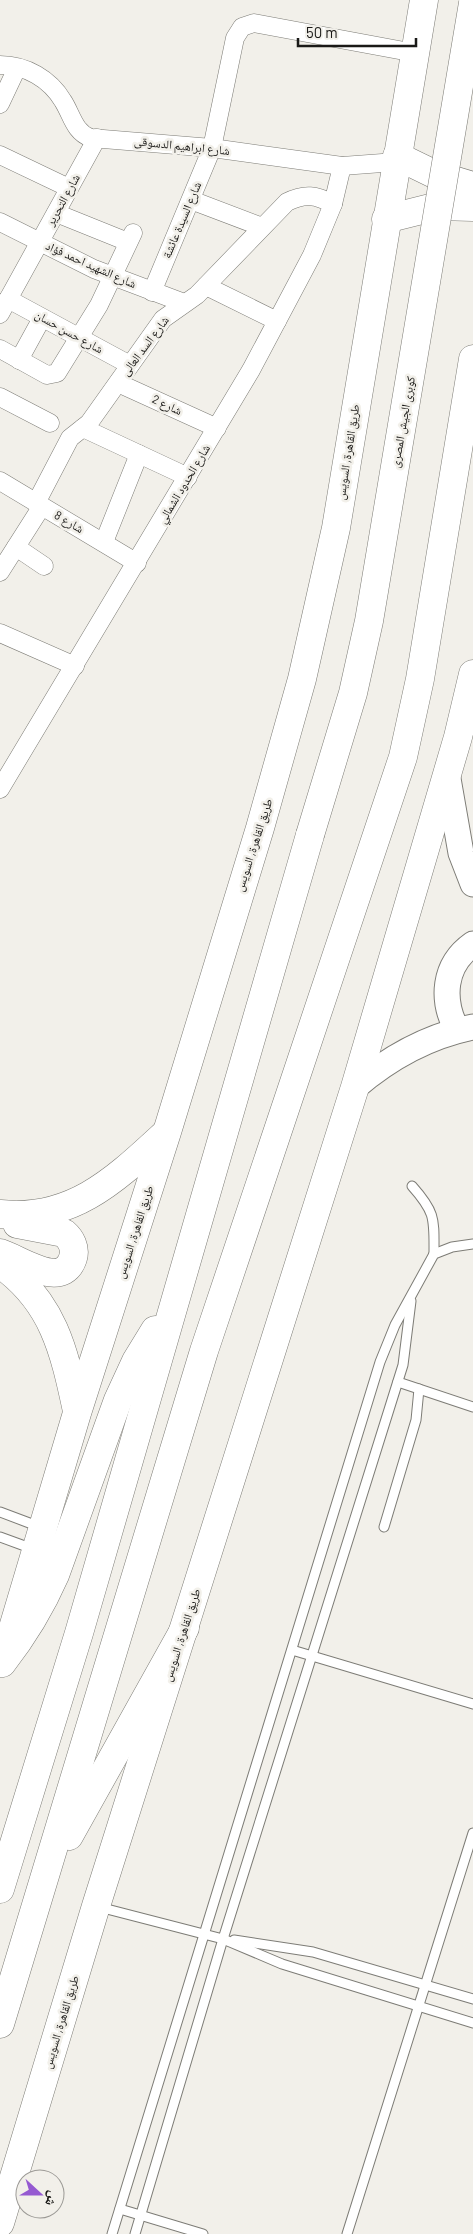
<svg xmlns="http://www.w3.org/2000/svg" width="473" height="2234" font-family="Barlow,'Noto Naskh Arabic',sans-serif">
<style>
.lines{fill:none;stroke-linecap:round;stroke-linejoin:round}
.lane-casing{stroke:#7d7c76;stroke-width:11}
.street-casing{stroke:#7d7c76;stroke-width:19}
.secondary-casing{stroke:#7d7c76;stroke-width:27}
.primary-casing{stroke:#7d7c76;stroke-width:29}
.highway-casing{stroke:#7d7c76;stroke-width:29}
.lane{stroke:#fff;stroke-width:9}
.street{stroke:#fff;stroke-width:18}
.secondary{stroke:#fff;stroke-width:25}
.primary{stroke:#fff;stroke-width:28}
.highway{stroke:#fff;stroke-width:28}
.highway-bridge-casing{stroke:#7d7c76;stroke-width:29;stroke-linecap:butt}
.highway-bridge{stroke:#fff;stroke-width:28}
.labels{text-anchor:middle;stroke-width:5;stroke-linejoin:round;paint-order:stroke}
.street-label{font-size:12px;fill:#1a1917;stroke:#f2f0ea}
</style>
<rect width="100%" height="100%" fill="#f2f0ea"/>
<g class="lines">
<defs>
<g id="lane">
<path d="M412 1186C436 1213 434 1219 434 1254"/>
<path d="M398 1382 473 1407"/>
<path d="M0 1512 40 1527"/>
<path d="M384 1527 416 1420 419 1389"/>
<path d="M0 1537 33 1549"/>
<path d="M292 1650 473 1704"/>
<path d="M99 1907 223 1939 282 1964 473 2023"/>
<path d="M234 1940 313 1952 473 1999"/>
<path d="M120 2209 203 2234"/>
<path d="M112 2234 380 1362 395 1325 434 1254 452 1247 473 1244"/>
<path d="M135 2234 223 1939 403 1365 411 1301"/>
<path d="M347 2234 473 1833"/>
</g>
<g id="street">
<path d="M0 65C26 65 50 79 63 101 72 115 74 132 91 138L212 148 342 166 396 162"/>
<path d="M0 104 17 68"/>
<path d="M0 155 69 188"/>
<path d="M191 200 262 227"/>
<path d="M56 213 128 242"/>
<path d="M0 222 94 269 184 303"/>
<path d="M206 286 277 321"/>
<path d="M152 292 212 148 235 38 242 27 254 23 415 53"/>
<path d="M8 299 130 365"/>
<path d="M0 314 97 138"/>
<path d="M0 349 47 375 57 373 99 305 133 233"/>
<path d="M19 360 42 318"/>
<path d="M118 383 217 428"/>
<path d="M0 397 50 423"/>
<path d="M83 428 188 477"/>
<path d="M0 481 137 563"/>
<path d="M36 503 70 438 89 423 163 319 197 295 287 202C305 193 316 195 333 204"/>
<path d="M104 542 139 454"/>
<path d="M16 547 44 566"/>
<path d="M0 572 42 506"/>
<path d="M0 633 75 666"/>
<path d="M0 789 251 370 312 255 333 204 342 166"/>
</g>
<g id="secondary">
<path d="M447 773 461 853 473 884"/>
<path d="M457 1030C441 1000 443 965 473 944"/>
<path d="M355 1087C390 1057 428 1036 473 1027"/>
</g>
<g id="primary">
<path d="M397 156 436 175 473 186"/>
<path d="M386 219 438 206 473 207"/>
<path d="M0 1214C73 1222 117 1178 166 1133"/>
<path d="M0 1253C20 1259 62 1291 73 1258 76 1248 71 1239 64 1233L17 1224"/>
<path d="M0 1264C53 1301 64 1350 77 1411"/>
<path d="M4 1658 77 1413 167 1132 260 828 302 679 336 528 424 0"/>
<path d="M0 2223 96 1906 355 1087 458 737 473 674"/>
</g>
<g id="highway">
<path d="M2 1663C24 1635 41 1607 55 1575L118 1400 136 1361 155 1330"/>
<path d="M69 1836 185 1628"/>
<path d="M0 1889 79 1633 310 835"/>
<path d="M0 2024 204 1351 403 757 420 679 473 359"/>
</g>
</defs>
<use href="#lane" class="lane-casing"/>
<use href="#street" class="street-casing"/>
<use href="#secondary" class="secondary-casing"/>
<use href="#primary" class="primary-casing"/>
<use href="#highway" class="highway-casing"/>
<use href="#lane" class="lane"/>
<use href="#street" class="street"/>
<use href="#secondary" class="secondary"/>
<use href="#primary" class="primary"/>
<use href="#highway" class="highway"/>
<defs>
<path id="highway-bridge" d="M310 835 353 693 369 621 473 3"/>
</defs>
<use href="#highway-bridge" class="highway-bridge-casing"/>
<use href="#highway-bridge" class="highway-bridge"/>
</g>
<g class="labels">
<g class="street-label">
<text transform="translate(182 146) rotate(6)" y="4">شارع ابراهيم الدسوقى</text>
<text transform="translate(63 200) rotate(-61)" y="4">شارع التحرير</text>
<text transform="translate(182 220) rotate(-67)" y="4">شارع السيدة عائشة</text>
<text transform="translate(91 265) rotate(24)" y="4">شارع الشهيد احمد فؤاد</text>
<text transform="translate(69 332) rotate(29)" y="4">شارع حسن حسان</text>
<text transform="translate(145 346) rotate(-53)" y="4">شارع السد العالى</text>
<text transform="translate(167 405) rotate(25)" y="4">شارع 2</text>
<text transform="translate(403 422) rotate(-80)" y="4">كوبرى الجيش المصرى</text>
<text transform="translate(348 452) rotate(-81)" y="4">طريق القاهرة, السويس</text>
<text transform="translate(184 484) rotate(-59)" y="4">شارع الحدود الشمالي</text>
<text transform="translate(69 522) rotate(30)" y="4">شارع 8</text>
<text transform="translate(254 845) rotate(-72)" y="4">طريق القاهرة, السويس</text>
<text transform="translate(135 1232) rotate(-72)" y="4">طريق القاهرة, السويس</text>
<text transform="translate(182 1635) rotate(-72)" y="4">طريق القاهرة, السويس</text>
<text transform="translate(61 2022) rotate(-73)" y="4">طريق القاهرة, السويس</text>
</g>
</g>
<g transform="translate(40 2194) rotate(111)"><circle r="24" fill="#f2f0ea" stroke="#9c9a96"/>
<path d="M0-4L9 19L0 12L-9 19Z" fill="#955ad1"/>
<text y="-8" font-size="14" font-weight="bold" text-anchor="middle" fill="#1a1917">ش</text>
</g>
<path d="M298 38v8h118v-8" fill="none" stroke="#1a1917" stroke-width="2.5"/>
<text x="306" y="38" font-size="15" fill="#1a1917" stroke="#f2f0ea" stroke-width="4" paint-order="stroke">50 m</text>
</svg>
